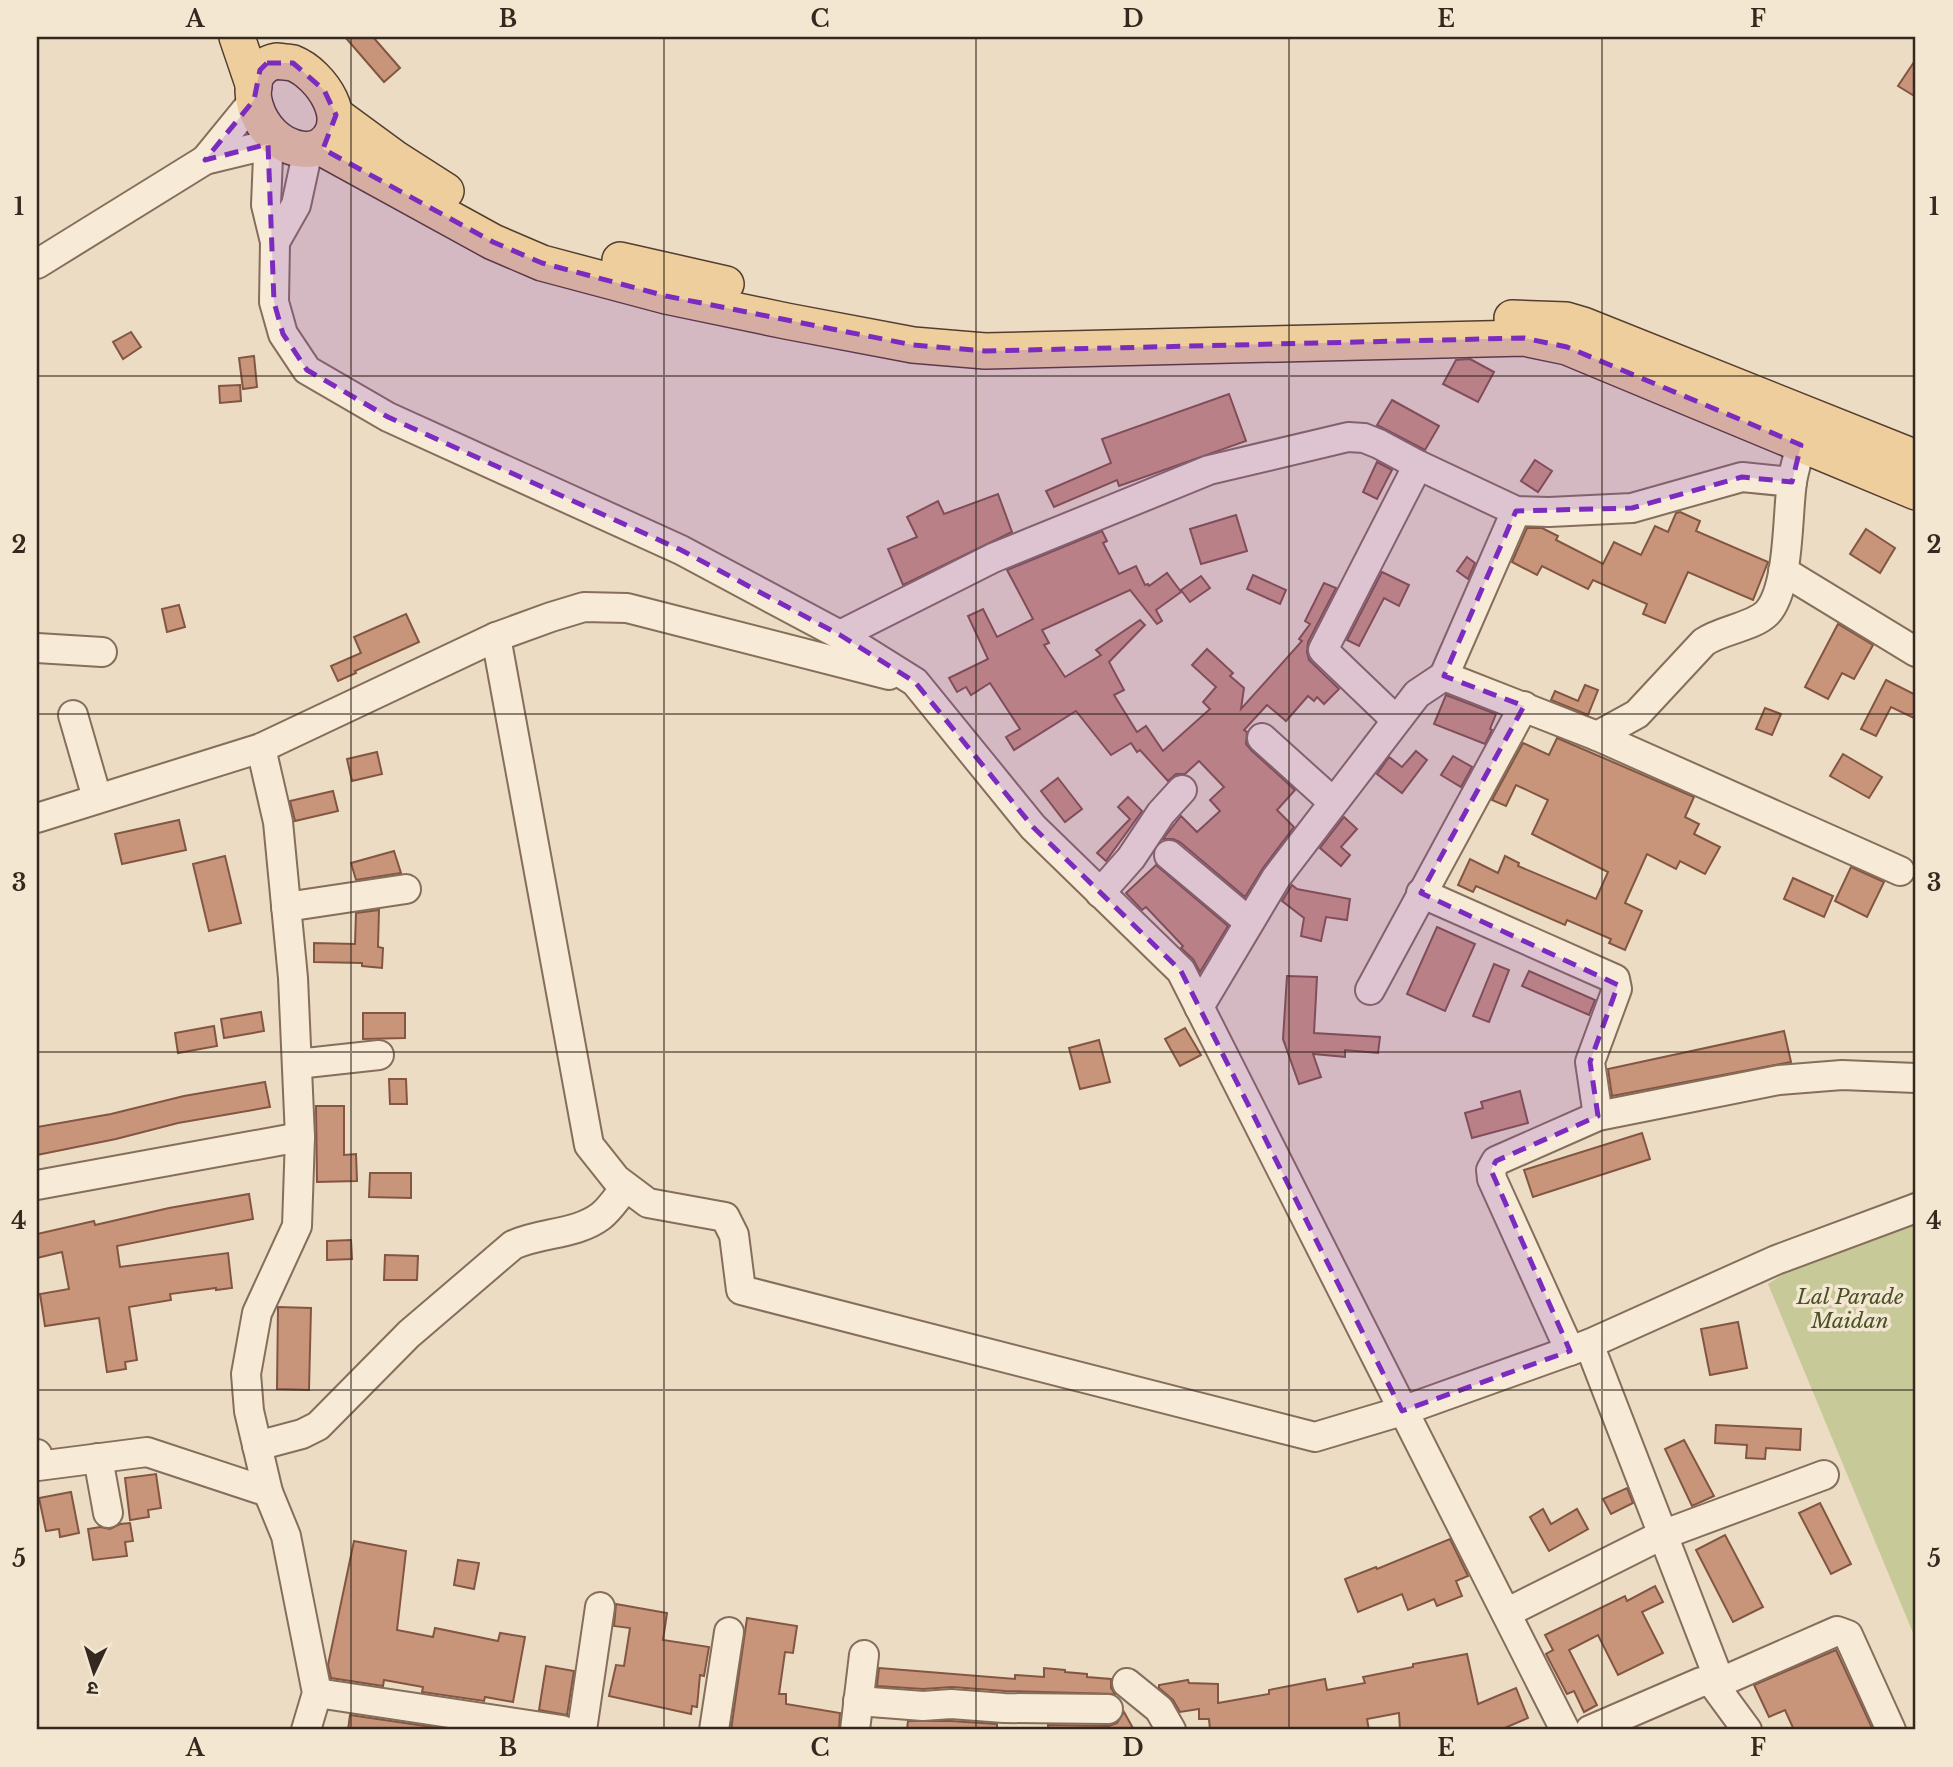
<svg xmlns="http://www.w3.org/2000/svg" width="1953" height="1767" font-family="'Libre Baskerville','Noto Sans Devanagari',serif">
<style>
.green{fill:#c7c998}
.building{fill:#c8957b;stroke:#835642;stroke-width:2}
.lines{fill:none;stroke-linecap:round;stroke-linejoin:round}
.minor-casing{stroke:#856e5b;stroke-width:32}
.major-casing{stroke:#533d2f;stroke-width:38}
.minor{stroke:#f7ead6;stroke-width:28}
.major{stroke:#edce9c;stroke-width:35}
.marked{fill:#7b2cbf;fill-opacity:0.2;stroke:#7b2cbf;stroke-width:5;stroke-dasharray:14 9;stroke-linejoin:round}
.grid{fill:none;stroke:#35281e;stroke-width:2;stroke-opacity:0.55}
.labels{text-anchor:middle;stroke-width:7;stroke-linejoin:round;paint-order:stroke}
.park-label{font-size:21px;font-style:italic;fill:#495126;stroke:#f3e7d2}
.neatline{fill:none;stroke:#35281e;stroke-width:2.5}
.grid-label{font-size:23px;text-anchor:middle;font-weight:bold;fill:#35281e}
</style>
<rect width="100%" height="100%" fill="#ecdcc3"/>
<path class="green" d="M1916 1189V1640L1768 1284Z"/>
<g class="building">
<path d="M345 37H373L400 68 384 82Z"/>
<path d="M1916 59V97L1898 86Z"/>
<path d="M131 332 141 347 123 359 113 342Z"/>
<path d="M254 356 257 387 243 389 239 358Z"/>
<path d="M1470 359 1494 372 1478 402 1443 384 1456 360Z"/>
<path d="M240 385 241 401 220 403 219 386Z"/>
<path d="M1229 394 1246 441 1119 486 1117 480 1054 507 1046 491 1111 463 1102 439Z"/>
<path d="M1392 400 1439 426 1425 450 1377 425Z"/>
<path d="M1535 460 1552 471 1538 492 1521 481Z"/>
<path d="M1377 462 1392 470 1377 499 1363 492Z"/>
<path d="M998 494 1012 532 903 585 888 549 917 537 907 517 938 501 944 514Z"/>
<path d="M1680 512 1700 521 1696 531 1768 562 1753 600 1688 572 1665 623 1643 614 1647 604 1593 580 1588 589 1542 566 1537 575 1512 562 1527 528H1542L1558 536 1556 540 1603 564 1614 542 1641 555 1655 526 1668 532 1676 513Z"/>
<path d="M1236 515 1247 551 1201 564 1190 529Z"/>
<path d="M1866 529 1895 548 1880 573 1850 554Z"/>
<path d="M1102 531 1107 541 1103 543 1119 574 1136 566 1145 585 1148 584 1149 586 1167 573 1181 592 1156 610 1162 621 1157 624 1130 590 1042 630 1049 643 1044 645 1065 677 1101 655 1096 650 1140 620 1145 625 1109 662 1124 690 1114 695 1137 732 1146 726 1163 751 1210 709 1203 702 1216 687 1192 665 1207 649 1233 673 1230 676 1244 688 1241 709 1302 641 1299 639 1310 624 1305 621 1324 583 1336 588 1308 642 1307 652 1309 660 1339 689 1324 704 1317 697 1314 701 1308 696 1286 721 1267 705 1244 730 1247 732 1246 744 1251 750 1295 790 1277 810 1294 827 1263 868 1245 897 1180 842 1173 839H1163L1181 816 1197 832 1220 811 1210 800 1224 787 1199 761 1185 774H1176L1168 781 1140 750 1137 752 1131 743 1111 755 1076 711 1014 750 1006 737 1020 729 990 683 971 695 966 687 957 692 949 678 988 659 968 616 983 609 997 637 1033 619 1007 570Z"/>
<path d="M1467 557 1475 563 1468 579 1457 571Z"/>
<path d="M1382 572 1409 585 1399 606 1384 598 1359 646 1347 640Z"/>
<path d="M1253 575 1286 590 1280 604 1247 589Z"/>
<path d="M1201 576 1210 588 1190 602 1181 590Z"/>
<path d="M179 605 185 627 167 632 162 609Z"/>
<path d="M406 614 419 642 355 671 356 673 338 681 331 666 361 653 354 637Z"/>
<path d="M1838 624 1873 645 1854 679 1842 673 1828 699 1805 687Z"/>
<path d="M1886 680 1916 695V719L1891 707 1876 736 1861 729Z"/>
<path d="M1585 685 1598 690 1588 715 1551 700 1555 691 1578 701Z"/>
<path d="M1446 695 1496 714 1490 729 1492 730 1485 744 1434 724Z"/>
<path d="M1765 708 1781 714 1772 735 1756 729Z"/>
<path d="M1557 738 1694 797 1685 817 1699 824 1694 834 1720 847 1705 874 1680 861 1676 869 1647 854 1625 903 1642 911 1625 950 1609 943 1611 939 1567 920 1565 925 1476 886 1473 892 1458 885 1470 859 1498 873 1505 856 1519 863 1518 866 1596 899 1608 872 1532 834 1548 800 1516 785 1506 806 1492 800 1523 743 1549 755Z"/>
<path d="M1416 751 1427 760 1402 793 1377 774 1389 757 1402 767Z"/>
<path d="M377 752 382 774 352 781 347 759Z"/>
<path d="M1843 754 1882 777 1869 798 1830 776Z"/>
<path d="M1453 756 1472 767 1461 787 1441 775Z"/>
<path d="M1058 778 1082 809 1065 822 1041 791Z"/>
<path d="M333 791 338 811 295 821 290 801Z"/>
<path d="M1128 797 1142 811 1106 861 1097 853 1130 819 1118 807Z"/>
<path d="M1344 817 1357 829 1341 847 1350 855 1341 866 1320 848Z"/>
<path d="M179 820 186 850 122 864 115 834Z"/>
<path d="M394 851 401 873 356 880 351 863Z"/>
<path d="M225 856 241 923 209 931 193 864Z"/>
<path d="M1156 865 1228 926 1200 972 1193 959 1181 948 1183 946 1146 907 1142 910 1126 893Z"/>
<path d="M1851 867 1884 882 1867 917 1835 901Z"/>
<path d="M1793 878 1833 896 1824 917 1784 899Z"/>
<path d="M1292 885 1297 889 1350 899 1347 920 1326 917 1321 941 1301 936 1304 918 1282 901Z"/>
<path d="M379 910 378 947 383 948 382 968 362 966V963L314 962V943L355 944 356 913Z"/>
<path d="M1437 927 1475 944 1445 1011 1407 994Z"/>
<path d="M1494 964 1509 970 1489 1022 1473 1016Z"/>
<path d="M1529 971 1595 1000 1589 1015 1522 986Z"/>
<path d="M1287 976 1317 977 1314 1033 1380 1037 1378 1053 1345 1050V1057L1313 1054 1321 1077 1299 1084 1283 1039Z"/>
<path d="M261 1012 264 1031 224 1038 221 1019Z"/>
<path d="M363 1013H405V1038L363 1039Z"/>
<path d="M214 1026 217 1046 178 1053 175 1033Z"/>
<path d="M1185 1028 1201 1055 1180 1066 1165 1039Z"/>
<path d="M1784 1031 1791 1062 1612 1096 1608 1069Z"/>
<path d="M1099 1040 1110 1082 1080 1089 1069 1048Z"/>
<path d="M389 1079H406L407 1104H390Z"/>
<path d="M265 1082 270 1107 178 1123 116 1139 37 1155V1127L111 1114 184 1096Z"/>
<path d="M1520 1091 1528 1123 1472 1138 1465 1113 1483 1108 1481 1102Z"/>
<path d="M316 1106H344V1155L356 1154 357 1181 317 1182Z"/>
<path d="M1642 1133 1650 1159 1533 1197 1524 1170Z"/>
<path d="M370 1173H411V1198L369 1197Z"/>
<path d="M249 1194 253 1219 117 1246 120 1267 228 1253 232 1288 216 1290V1288L170 1294 171 1300 129 1307 137 1360 125 1362 126 1369 107 1372 99 1318 45 1326 40 1294 69 1289 62 1252 37 1258V1234L94 1221 95 1225 169 1208Z"/>
<path d="M351 1240 352 1259 327 1260V1241Z"/>
<path d="M385 1255 418 1256 417 1280H384Z"/>
<path d="M278 1307 311 1308 309 1390 277 1389Z"/>
<path d="M1738 1322 1747 1368 1710 1375 1701 1329Z"/>
<path d="M1716 1425 1801 1429 1800 1450 1766 1448 1765 1459 1746 1458 1747 1445 1715 1443Z"/>
<path d="M1684 1440 1714 1496 1692 1506 1665 1449Z"/>
<path d="M156 1474 161 1508 148 1510 149 1517 130 1520 125 1478Z"/>
<path d="M1627 1488 1633 1503 1611 1514 1603 1499Z"/>
<path d="M71 1492 79 1533 60 1537 59 1529 46 1531 39 1498Z"/>
<path d="M1820 1503 1851 1564 1831 1574 1799 1513Z"/>
<path d="M1543 1509 1551 1524 1577 1509 1588 1529 1549 1551 1530 1517Z"/>
<path d="M130 1523 133 1541 125 1542 127 1556 93 1560 88 1529 100 1527 110 1529 120 1524Z"/>
<path d="M1725 1535 1763 1607 1733 1622 1696 1550Z"/>
<path d="M1450 1539 1468 1576 1456 1581 1462 1596 1437 1606 1434 1599 1408 1610 1402 1594 1358 1612 1345 1579 1376 1567 1377 1569Z"/>
<path d="M354 1541 406 1551 397 1630 433 1637 435 1628 498 1641 500 1633 525 1637 513 1702 485 1697 484 1701 422 1692 423 1687 384 1680 383 1686 331 1678 328 1665Z"/>
<path d="M458 1560 479 1563 474 1589 454 1585Z"/>
<path d="M1655 1586 1663 1602 1642 1612 1663 1653 1618 1675 1598 1635 1569 1650 1597 1705 1584 1712 1574 1691 1567 1694 1546 1654 1553 1650 1545 1635 1625 1596 1627 1601Z"/>
<path d="M616 1604 667 1613 663 1640 709 1647 704 1676 700 1675 697 1707 692 1706 691 1714 609 1696 616 1665 624 1666 630 1628 614 1626Z"/>
<path d="M747 1618 797 1626 793 1653 785 1652 779 1694H786V1704L840 1713 839 1730H731Z"/>
<path d="M1836 1650 1873 1730H1794L1785 1710 1769 1717 1754 1685Z"/>
<path d="M1467 1654 1478 1704 1516 1688 1528 1718 1500 1730H1400L1399 1713 1367 1719 1369 1730H1210L1209 1719H1199V1709L1180 1712 1173 1700 1159 1688V1685L1188 1680 1189 1683 1218 1684V1703L1269 1694V1690L1325 1679 1327 1690 1365 1683 1363 1677 1413 1667V1664Z"/>
<path d="M546 1666 574 1671 567 1715 539 1710Z"/>
<path d="M879 1668 1015 1679V1675L1044 1677V1668L1065 1670V1672L1087 1674V1677L1111 1679V1688L1115 1694 1005 1691 952 1687 923 1689 877 1686Z"/>
<path d="M1124 1712 1134 1730H1048V1725L1109 1726 1117 1723Z"/>
<path d="M350 1715 446 1729V1730H348Z"/>
<path d="M908 1721H951L997 1724V1730H907Z"/>
</g>
<g class="lines">
<defs>
<g id="minor">
<path d="M269 132 266 205 275 242 274 302 283 334 307 370 388 417 681 550 840 635 915 682 1033 827 1181 971 1565 1730"/>
<path d="M205 160 254 100"/>
<path d="M275 242 296 205 308 150"/>
<path d="M37 264 205 160 279 142"/>
<path d="M1783 571 1916 652"/>
<path d="M840 635 993 558 1209 470 1348 437 1364 438 1379 444 1418 465 1516 511 1549 512 1632 508 1742 477 1792 482"/>
<path d="M496 637 589 1145 616 1179 648 1203 725 1217 734 1235 741 1290 1315 1437 1402 1411 1589 1344 1776 1260 1916 1208"/>
<path d="M37 648 102 652"/>
<path d="M1444 676 1516 511"/>
<path d="M73 715 97 798"/>
<path d="M1396 720 1323 650 1418 465"/>
<path d="M1597 736 1637 714 1704 642C1721 630 1753 627 1767 613 1790 588 1787 515 1792 482 1794 470 1798 457 1801 445"/>
<path d="M1262 738 1333 802"/>
<path d="M261 748 278 822 293 978 300 1137 297 1226 257 1313 246 1374 249 1411 268 1492 286 1536 317 1693 306 1730"/>
<path d="M37 818 261 748 496 637 551 617 584 607 627 608 889 675"/>
<path d="M1169 855 1249 922"/>
<path d="M1100 893 1131 858 1161 813 1182 790"/>
<path d="M1421 893 1615 979 1617 989 1590 1062 1598 1116"/>
<path d="M286 907 406 889"/>
<path d="M1370 990 1524 706"/>
<path d="M1199 1007 1276 878 1417 694 1444 676 1597 736 1900 871"/>
<path d="M297 1064 379 1055"/>
<path d="M37 1185 300 1137"/>
<path d="M1589 1344 1720 1682"/>
<path d="M1570 1351 1492 1179 1491 1170 1496 1161 1598 1116 1779 1080 1842 1075 1916 1078"/>
<path d="M257 1446 302 1434 318 1426 409 1334 513 1245C541 1232 576 1235 601 1216 611 1208 618 1196 626 1187"/>
<path d="M37 1454 38 1466 147 1452 268 1492"/>
<path d="M98 1458 108 1513"/>
<path d="M1506 1613 1662 1535 1824 1475"/>
<path d="M1127 1683 1159 1709 1171 1730"/>
<path d="M1714 1685 1837 1631 1848 1635 1891 1730"/>
<path d="M317 1693 562 1730"/>
<path d="M858 1701 923 1706 951 1704 1004 1708 1108 1709"/>
<path d="M582 1730 600 1607"/>
<path d="M714 1730 729 1632"/>
<path d="M855 1730 864 1655"/>
<path d="M1590 1730 1701 1682 1708 1681 1714 1685 1747 1730"/>
</g>
<g id="major">
<path d="M237 37 254 87"/>
<path d="M277 61C282 62 289 62 293 63 321 74 354 122 322 145 316 149 308 150 301 149 255 143 233 69 277 61Z"/>
<path d="M336 115 396 159 446 191"/>
<path d="M320 147 493 242 542 263 666 296 786 321 913 345 985 351 1524 338 1567 347 1916 492"/>
<path d="M620 260 726 284"/>
<path d="M1512 318 1566 320 1583 325 1916 458"/>
</g>
</defs>
<use href="#minor" class="minor-casing"/>
<use href="#major" class="major-casing"/>
<use href="#minor" class="minor"/>
<use href="#major" class="major"/>
</g>
<path class="marked" d="M267 63H293L324 90 336 115 323 149 493 242 542 263 666 296 913 345 985 351 1524 338 1567 347 1801 445 1792 482 1742 477 1632 508 1516 511 1444 676 1524 706 1421 893 1618 985 1590 1062 1598 1116 1496 1161 1491 1170 1570 1351 1402 1411 1181 971 1033 827 915 682 840 635 681 550 388 417 307 370 283 334 274 302 268 144 205 160 254 100 260 70Z"/>
<path class="grid" d="M351 37V1730M664 37V1730M976 37V1730M1289 37V1730M1602 37V1730M37 376H1916M37 714H1916M37 1052H1916M37 1390H1916"/>
<g class="labels">
<g class="park-label">
<text x="1850" y="1304">Lal Parade<tspan x="1850" dy="24">Maidan</tspan></text>
</g>
</g>
<rect width="1953" height="1767" fill="none" stroke="#f3e7d2" stroke-width="77"/>
<g transform="translate(94 1672) rotate(184)" stroke="#f3e7d2" stroke-width="5" paint-order="stroke">
<path d="M0-5L12 26L0 18L-12 26Z" fill="#35281e"/>
<text y="-10" font-size="19" font-weight="bold" text-anchor="middle" fill="#35281e">उ</text>
</g>
<rect x="38" y="38" width="1876" height="1690" class="neatline"/>
<g class="grid-label">
<text x="195" y="27">A</text>
<text x="508" y="27">B</text>
<text x="820" y="27">C</text>
<text x="1133" y="27">D</text>
<text x="1446" y="27">E</text>
<text x="1758" y="27">F</text>
<text x="19" y="215">1</text>
<text x="1934" y="215">1</text>
<text x="19" y="553">2</text>
<text x="1934" y="553">2</text>
<text x="19" y="891">3</text>
<text x="1934" y="891">3</text>
<text x="19" y="1229">4</text>
<text x="1934" y="1229">4</text>
<text x="19" y="1567">5</text>
<text x="1934" y="1567">5</text>
<text x="195" y="1756">A</text>
<text x="508" y="1756">B</text>
<text x="820" y="1756">C</text>
<text x="1133" y="1756">D</text>
<text x="1446" y="1756">E</text>
<text x="1758" y="1756">F</text>
</g>
</svg>
